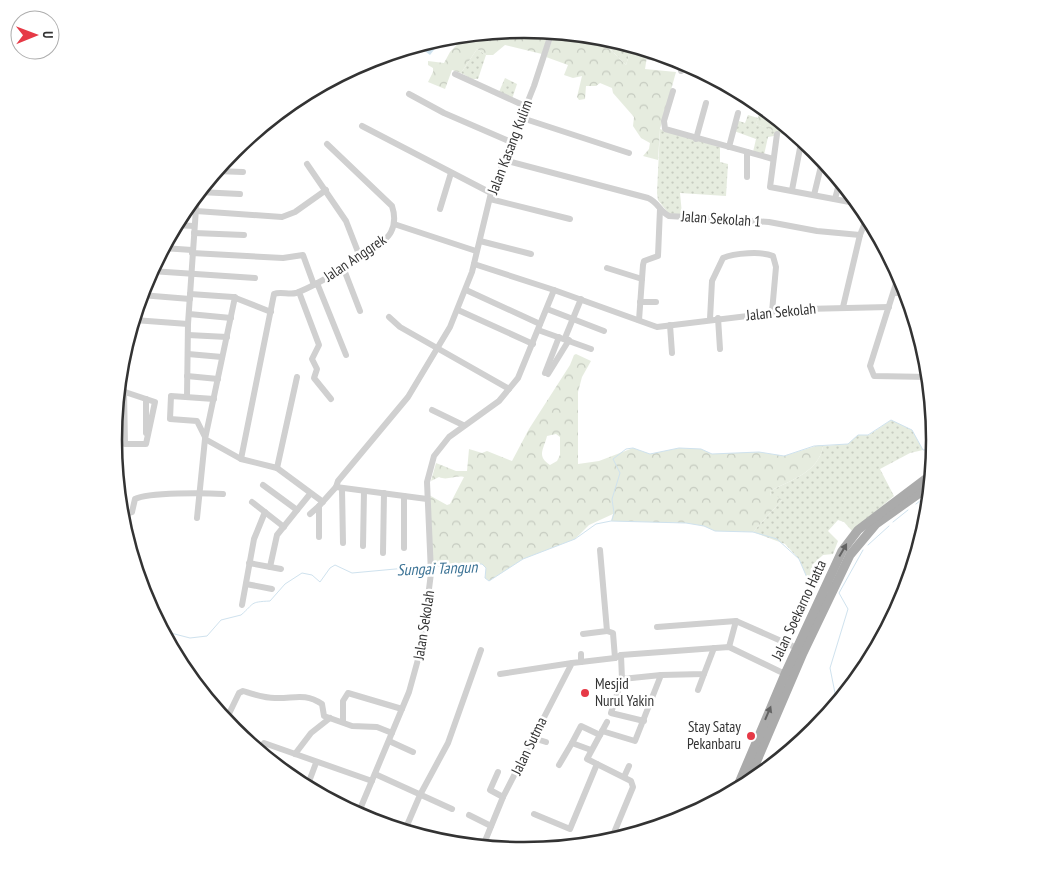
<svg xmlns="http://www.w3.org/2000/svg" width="1049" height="879" font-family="'PT Sans Narrow',sans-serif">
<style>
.grass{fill:url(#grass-dots)}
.forest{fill:url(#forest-crowns);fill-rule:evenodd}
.water{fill:url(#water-ripples)}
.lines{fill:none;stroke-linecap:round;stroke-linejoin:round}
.stream{stroke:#cfe2ee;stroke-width:1}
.minor{stroke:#d0d0d0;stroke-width:6}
.major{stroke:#ababab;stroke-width:9}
.oneway{fill:#636363}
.poi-dot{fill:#e63946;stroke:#fff;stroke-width:2}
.labels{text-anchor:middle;stroke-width:5;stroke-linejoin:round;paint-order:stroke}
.street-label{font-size:15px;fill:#333;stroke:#fff}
.poi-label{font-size:15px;fill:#333;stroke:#fff;text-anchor:start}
.water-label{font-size:16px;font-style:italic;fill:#3f7597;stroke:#fff}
.rim{fill:none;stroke:#333;stroke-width:2.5}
</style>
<defs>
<pattern id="grass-dots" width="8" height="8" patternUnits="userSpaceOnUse" patternTransform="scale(1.25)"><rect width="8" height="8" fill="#e6ecdf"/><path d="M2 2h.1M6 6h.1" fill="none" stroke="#c6cbc0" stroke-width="1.8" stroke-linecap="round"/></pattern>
<pattern id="forest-crowns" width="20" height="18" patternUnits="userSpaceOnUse" patternTransform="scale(1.25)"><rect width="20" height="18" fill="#e6ecdf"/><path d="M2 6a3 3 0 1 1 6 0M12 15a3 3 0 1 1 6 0" fill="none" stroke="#c6cbc0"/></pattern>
<pattern id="water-ripples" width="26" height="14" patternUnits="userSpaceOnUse" patternTransform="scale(1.25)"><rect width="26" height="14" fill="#cfe2ee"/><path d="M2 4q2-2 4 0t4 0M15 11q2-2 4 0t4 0" fill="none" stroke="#b2c2cd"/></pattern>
</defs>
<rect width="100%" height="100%" fill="#fff"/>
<g class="grass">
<path d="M591 35 605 37 632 45 626 65 606 45Z"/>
<path d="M477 49 486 55 478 79H472L461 73Z"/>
<path d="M505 78 517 84 512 99 499 92Z"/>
<path d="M748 115 758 118 756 124 776 131 774 136 768 137 764 155 753 152 756 139 734 131 739 121 745 123Z"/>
<path d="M660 129 720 147V162L728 164 726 196 680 193 682 214H669L658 200 657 193Z"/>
<path d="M891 420 912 430 923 450 910 453 880 469 894 496 852 531 844 522 838 520 828 531 838 541 833 554 823 555 812 565 822 576 809 582 799 559 785 544 753 532 782 500 771 496 770 491C791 480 819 472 823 446L848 444 858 435H869Z"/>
</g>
<g class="forest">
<path d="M525 29 549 31 542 54 505 45 493 55H486L477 49 461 73 452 70 445 89 428 82 433 72V68L428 65V61L444 63 450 52 466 35Z"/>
<path d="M555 32C595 36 597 35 626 65L632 45 648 50 645 69 676 72 660 129 658 160 643 156 649 149 650 143 641 138 633 126 634 117 613 93 612 88 600 83 596 86H586L585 99 579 100 577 97 582 76 573 78 564 75 568 65 546 57Z"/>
<path d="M762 105 810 145 756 124Z"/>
<path d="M576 354 591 361 582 377 578 392V464L599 461 633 448 650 454 679 448 701 449 712 454 759 452 784 456 819 445 823 446C819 472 791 480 770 491L771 496H777L782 500 753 532 715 531 704 526 686 523 611 521 613 514 589 525 575 539 523 559 489 581 485 578 486 568 482 564C474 564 458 568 453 568 446 567 441 565 433 566L429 495 447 505 450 504 464 477C455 475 447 481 439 477L431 481 436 463 456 471H467L469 449 482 453 487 451 512 461 529 429 570 365 574 355ZM556 434 560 437V455L557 461 550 465C536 456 544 449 547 436Z"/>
</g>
<path class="water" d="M439 38 440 42 430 55 417 45Z"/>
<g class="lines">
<g class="stream">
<path d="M916 504 930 493"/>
<path d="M612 520 614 513 612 499 620 473 613 459 626 449 633 448 650 454 679 448 701 449 712 454 759 452 784 456 814 446 848 444 858 435H868L891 420 912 430 923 450 934 449"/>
<path d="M893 522 908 510"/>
<path d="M868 545 889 526"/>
<path d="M432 566C440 565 445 567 453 568 458 568 474 564 482 564L486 568 485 578 489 581 523 559 575 539 596 524 611 521 686 523 704 526 715 531 753 532 777 539 799 559 811 587"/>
<path d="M163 631 190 638 207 636 221 620 241 615C255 603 249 602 270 601L285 584 302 573 312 575 320 582 330 568 335 565 352 573 428 566"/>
<path d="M837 703 830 668 848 609 839 593 863 550"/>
</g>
<g class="minor">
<path d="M649 57 678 59"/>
<path d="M678 59 681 71"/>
<path d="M455 74 525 106"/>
<path d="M707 74 708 76"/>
<path d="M673 91 664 121 665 129 773 159"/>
<path d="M409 94 444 113 511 142"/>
<path d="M522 118 629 153"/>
<path d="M362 126 491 193"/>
<path d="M777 134 770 187 855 203 866 215"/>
<path d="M696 139 706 103"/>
<path d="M729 147 738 113"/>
<path d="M504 160 648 198C658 202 659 211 669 216L769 222 817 231 860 235"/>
<path d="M307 164 346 221 360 257"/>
<path d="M216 171 243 172"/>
<path d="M747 177V152"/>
<path d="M792 190 801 143"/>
<path d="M199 192 240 194"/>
<path d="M814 195 823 158"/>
<path d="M490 199 570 219"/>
<path d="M835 199 840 180"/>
<path d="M440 209 451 173"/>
<path d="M196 211 282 217 295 212 326 190"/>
<path d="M394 224 476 251"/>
<path d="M175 225 194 226"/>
<path d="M194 233 244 235"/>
<path d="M480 241 531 254"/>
<path d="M163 248 192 250"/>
<path d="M192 253 283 258 303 255 314 285"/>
<path d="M474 264 554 290 657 327 805 309 889 307"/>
<path d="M343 267 360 311"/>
<path d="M607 268 642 279"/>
<path d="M151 271 255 278"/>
<path d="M899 274 870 366 874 376 929 377"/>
<path d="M317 283 346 355"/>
<path d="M466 290 540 324"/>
<path d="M299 292 319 345 312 359 317 369 314 378 331 399"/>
<path d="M894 293H907"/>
<path d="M190 294 233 297 271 312"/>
<path d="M141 295 190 299"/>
<path d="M235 297 205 439 241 459 277 468 297 377"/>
<path d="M640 302H656"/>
<path d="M843 307 860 235 868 215"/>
<path d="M547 309 604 331"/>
<path d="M458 310 533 344"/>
<path d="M189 314 231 318"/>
<path d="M389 317 400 327 509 389"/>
<path d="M718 318 720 349"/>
<path d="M710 319 712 281 723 258C734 253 762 251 773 256L776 267 772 312"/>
<path d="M134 320 188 324"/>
<path d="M639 320 643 265 644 261 658 256 660 209"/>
<path d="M670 325 672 353"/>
<path d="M538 330 591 349"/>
<path d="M188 335 227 337"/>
<path d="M565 338 581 299"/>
<path d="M188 354 222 357"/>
<path d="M545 373 559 337"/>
<path d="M548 374 569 340"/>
<path d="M187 376 218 379"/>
<path d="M119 390 155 402 146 444H125L124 391"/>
<path d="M187 396 188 324 197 194"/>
<path d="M146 399V433"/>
<path d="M432 410 463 425"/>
<path d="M205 437 197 421 170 419 171 396 214 399"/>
<path d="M241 459 274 294C280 291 289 295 296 293 313 287 384 247 391 232 395 224 395 215 392 206L327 144"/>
<path d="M277 468 323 502"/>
<path d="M263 485 297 510"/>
<path d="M342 489 343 543"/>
<path d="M427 499 336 487 338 481 408 397 450 327 472 272 491 193 534 86 552 31"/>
<path d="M252 502 284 527"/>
<path d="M310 514 319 506"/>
<path d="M121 515 132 512 135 499C148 492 207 493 223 494"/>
<path d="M197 518 205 439"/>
<path d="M319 537V506L336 487"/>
<path d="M363 546 364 491"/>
<path d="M404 548V496"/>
<path d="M383 553 384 493"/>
<path d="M249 563 281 569"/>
<path d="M270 567 277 535 310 494"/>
<path d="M246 584 272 589"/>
<path d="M242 605 254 539 265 512"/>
<path d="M657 627 736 621 797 648"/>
<path d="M607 631 613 633 615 658"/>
<path d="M583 634 607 631 600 550"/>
<path d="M729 647 736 621"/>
<path d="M581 662 615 658 621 655 729 647 785 674"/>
<path d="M500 674 572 663"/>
<path d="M661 675 704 674 714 648"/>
<path d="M622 679 611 713 644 721"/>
<path d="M698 690 704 674"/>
<path d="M218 711 228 713"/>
<path d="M226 720 239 693 243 691C253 694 264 698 275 698 293 699 304 692 322 704L324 716 352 726 377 727 392 733"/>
<path d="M343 722V701L348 693 402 709"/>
<path d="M607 722 587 759 631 781 633 787 611 840"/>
<path d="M602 731 635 741 661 675 622 679 621 655"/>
<path d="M533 738 546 742"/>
<path d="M389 741 413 752"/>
<path d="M572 743 581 726 600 735"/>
<path d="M260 752 264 743 372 781"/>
<path d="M295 754 311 733 330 718"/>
<path d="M559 765 572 743 591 750"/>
<path d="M498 772 490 790 503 797"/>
<path d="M375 774 452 809"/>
<path d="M624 777 629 766"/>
<path d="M307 787 316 763"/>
<path d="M358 814 409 692 422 645 431 573 427 482 434 456 449 437 499 401 518 378 554 290"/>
<path d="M534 814 570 829 597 764"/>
<path d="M469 815 491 826"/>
<path d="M405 830 420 795 448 743 481 650"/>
<path d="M483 846 503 797 572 663 581 662V654"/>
</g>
<g class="major">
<path d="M747 784 803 653 850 555 876 524 931 485"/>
<path d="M736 790 785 674 842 551 858 530 932 474"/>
</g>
</g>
<defs><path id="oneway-solid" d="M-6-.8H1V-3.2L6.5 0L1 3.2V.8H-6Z" transform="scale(1.25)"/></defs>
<g class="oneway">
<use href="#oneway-solid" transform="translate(843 550) rotate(-60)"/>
<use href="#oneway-solid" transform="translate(768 713) rotate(-67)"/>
</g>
<g class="poi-dot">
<circle cx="585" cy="693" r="5"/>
<circle cx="751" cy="736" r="5"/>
</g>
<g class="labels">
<g class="street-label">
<text transform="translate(510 147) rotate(-69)" y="5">Jalan Kasang Kulim</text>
<text transform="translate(721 219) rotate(4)" y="5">Jalan Sekolah 1</text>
<text transform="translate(355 258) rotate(-34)" y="5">Jalan Anggrek</text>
<text transform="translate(781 312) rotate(-6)" y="5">Jalan Sekolah</text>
<text transform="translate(799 610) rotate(-65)" y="5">Jalan Soekarno Hatta</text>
<text transform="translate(424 625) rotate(-81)" y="5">Jalan Sekolah</text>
<text transform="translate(529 746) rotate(-64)" y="5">Jalan Sutma</text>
</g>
<g class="poi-label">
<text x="595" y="689">Mesjid<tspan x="595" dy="17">Nurul Yakin</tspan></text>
<text x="741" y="732" text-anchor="end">Stay Satay<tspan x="741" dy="17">Pekanbaru</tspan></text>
</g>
<g class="water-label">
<text transform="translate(437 568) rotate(-2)" y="6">Sungai Tangun</text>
</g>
</g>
<path d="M0 0H1049V879H0ZM122 440a402 402 0 1 1 804 0a402 402 0 1 1-804 0Z" fill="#fff" fill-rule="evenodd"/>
<path class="rim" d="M122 440a402 402 0 1 1 804 0a402 402 0 1 1-804 0Z"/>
<g transform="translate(35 35) rotate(89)"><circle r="24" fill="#ffffff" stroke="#adadad"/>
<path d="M0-4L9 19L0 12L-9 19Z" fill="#e63946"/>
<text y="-8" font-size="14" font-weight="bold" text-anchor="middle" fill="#333333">U</text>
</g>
</svg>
